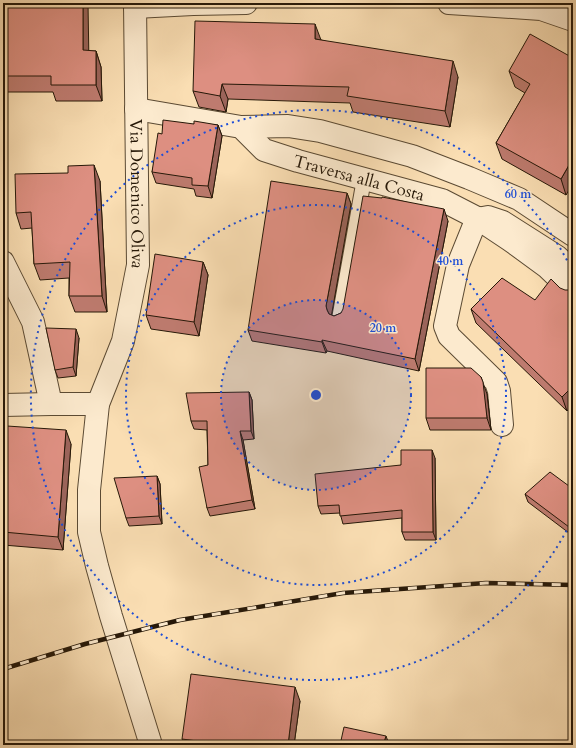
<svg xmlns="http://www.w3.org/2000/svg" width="576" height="748" font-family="Cardo,serif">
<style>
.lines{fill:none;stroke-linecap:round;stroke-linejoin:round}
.service-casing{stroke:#5b4a33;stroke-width:16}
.pedestrian-casing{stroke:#5b4a33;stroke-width:22}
.minor-casing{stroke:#5b4a33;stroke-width:24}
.service{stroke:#fceace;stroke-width:14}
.pedestrian{stroke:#fceace;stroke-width:20}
.minor{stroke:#fceace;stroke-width:22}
.rail-casing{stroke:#261808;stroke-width:4.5}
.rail{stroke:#fceace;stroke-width:3;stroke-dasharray:9;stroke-linecap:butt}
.wall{fill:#be7b6f;stroke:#261808}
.shaded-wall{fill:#9b645a;stroke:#261808}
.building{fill:#dd8f81;stroke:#261808}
.ring{fill:none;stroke:#1d4ed8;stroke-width:2;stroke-dasharray:2 4}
.labels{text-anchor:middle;stroke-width:3;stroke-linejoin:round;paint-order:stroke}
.street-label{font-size:17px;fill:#261808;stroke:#fceace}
.centre{fill:#1d4ed8;stroke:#fceace;stroke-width:2}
.ring-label{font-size:12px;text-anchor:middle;font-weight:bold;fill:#1d4ed8;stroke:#fceace;stroke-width:3;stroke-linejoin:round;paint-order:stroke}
</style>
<rect width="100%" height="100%" fill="#fadeb3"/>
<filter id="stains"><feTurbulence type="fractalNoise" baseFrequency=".005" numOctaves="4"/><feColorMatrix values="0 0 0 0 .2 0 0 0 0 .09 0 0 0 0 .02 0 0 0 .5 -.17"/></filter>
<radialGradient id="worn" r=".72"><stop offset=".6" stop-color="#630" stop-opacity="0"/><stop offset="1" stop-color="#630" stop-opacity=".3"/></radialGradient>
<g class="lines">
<defs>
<path id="service" d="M339 319 364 179"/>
<path id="pedestrian" d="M477 218 488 216 503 221 558 256 573 270"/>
<g id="minor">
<path id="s1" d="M135 3 138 265 123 341 98 404 89 490V532L97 566 111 616 151 745"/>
<path d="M449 3 541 9 573 20"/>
<path d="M135 7 193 4 246 3"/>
<path id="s2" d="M136 109 241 127 264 150 298 161 442 200 477 218 510 240 547 267 573 292"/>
<path d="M241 127 288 126 320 131 412 156 469 178 519 199 573 235"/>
<path d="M477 218 458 265 445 326 449 336 496 382 499 391 502 425"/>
<path d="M3 262 33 322 51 404H98"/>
<path d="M3 405 51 404"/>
</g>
</defs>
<use href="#service" class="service-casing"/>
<use href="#pedestrian" class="pedestrian-casing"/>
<use href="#minor" class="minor-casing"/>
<use href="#service" class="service"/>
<use href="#pedestrian" class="pedestrian"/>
<use href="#minor" class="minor"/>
<defs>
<path id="rail" d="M3 669 85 644 180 620 343 593 486 583 573 585"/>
</defs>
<use href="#rail" class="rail-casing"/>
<use href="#rail" class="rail"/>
</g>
<g class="wall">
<path d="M3 3 88 51H96L101 67 102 101H56L53 92H3Z"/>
<path d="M321 40 458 77 450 127 353 112 350 103 228 99 226 112 199 107 193 91Z"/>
<path d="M573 58 566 195 502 159 496 143 525 93 515 87 509 71Z"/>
<path d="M194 124 218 125 222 136 212 198 196 196 194 189 156 183 152 172 162 134Z"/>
<path d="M100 181 107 312H75L69 296V278L40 280 34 264 32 228 21 229 16 213Z"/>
<path d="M347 193 351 204 331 315 334 316 341 313 448 221 419 371 327 351 326 353 252 341 248 330Z"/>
<path d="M203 262 208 275 199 336 151 329 146 315Z"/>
<path d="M535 300 567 411 476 323 471 309Z"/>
<path d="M79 338 76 376 58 378 55 370Z"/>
<path d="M249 392 252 400 254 439 243 440 255 509 210 516 207 508 208 465 207 430 194 429 191 421Z"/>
<path d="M487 394 491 430H430L426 418Z"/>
<path d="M71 444 63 550 3 545V478Z"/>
<path d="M435 458 436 540H405L402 532V518L343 524 340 513 321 514 318 506 401 465Z"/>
<path d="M157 476 160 484 162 524 129 526 126 518Z"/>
<path d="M573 489V536L528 502 525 494Z"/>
<path d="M300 701 294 745H185L182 739Z"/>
</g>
<g class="shaded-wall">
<path d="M83 3H88L89 66 83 50Z"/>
<path d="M315 24 321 40 315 39Z"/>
<path d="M96 51 101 67 102 101 96 85Z"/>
<path d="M453 61 458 77 450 127 445 111Z"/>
<path d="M222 84 228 99 226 112 220 96Z"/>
<path d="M218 125 222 136 212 198 208 186Z"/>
<path d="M573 158V184L566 195 561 179Z"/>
<path d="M94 165 100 181 107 312 102 296Z"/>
<path d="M347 193 351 204 331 318 327 310 326 306Z"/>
<path d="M444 209 448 221 419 371 415 359Z"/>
<path d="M203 262 208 275 199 336 194 322Z"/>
<path d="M76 329 79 338 76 376 73 367Z"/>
<path d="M322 340 327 351 326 353 322 342Z"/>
<path d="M481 377 487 394 491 430 487 418Z"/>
<path d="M573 386V404L567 411 562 397Z"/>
<path d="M249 392 252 400 254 439 251 431Z"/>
<path d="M66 430 71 444 63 550 58 537Z"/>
<path d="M240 431 243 440 255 509 252 500Z"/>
<path d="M432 450 435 458 436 540 433 532Z"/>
<path d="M157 476 160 484 162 524 159 516Z"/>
<path d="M295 687 300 701 294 745H288Z"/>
<path d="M386 736 389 744 388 745H383Z"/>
</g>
<g class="building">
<path d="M3 3H83V50L96 51V85H51V76H3Z"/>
<path d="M195 21 315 24V39L453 61 445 111 347 96 349 87 222 84 220 96 193 91Z"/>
<path d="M530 34 573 58V158L561 179 496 143 530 84 509 71Z"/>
<path d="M163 120 194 124V121L218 125 208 186 192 185V178L152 172 158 133 162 134Z"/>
<path d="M94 165 102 296H69L70 262 34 264 31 212 16 213 15 174 68 173V166Z"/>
<path d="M271 181 347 193 326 306 327 310 329 314 334 316 341 313 343 309 363 196 382 198V197L444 209 415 359 322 340V342L248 330Z"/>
<path d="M155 254 203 262 194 322 146 315Z"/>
<path d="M502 278 535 300 551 279 560 288 565 290H569L573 295V386L562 397 471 309Z"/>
<path d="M46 328 76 329 73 367 55 370Z"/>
<path d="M426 368H471L481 377 483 382 487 418H426Z"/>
<path d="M249 392 251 431H240L252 500 207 508 199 467 208 465 207 421H191L186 393Z"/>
<path d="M7 426 66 430 58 537 3 532V478H4Z"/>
<path d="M401 450H432L433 532H402V510L340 516 339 505 318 506 315 474 401 465Z"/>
<path d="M550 472 573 489V530L525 494Z"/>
<path d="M157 476 159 516 126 518 114 478Z"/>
<path d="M191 674 295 687 288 745H228L182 739Z"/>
<path d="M344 727 386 736 383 745H340Z"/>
</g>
<circle cx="316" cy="395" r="95" fill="#1d4ed8" fill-opacity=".12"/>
<g class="ring">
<circle cx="316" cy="395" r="95"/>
<circle cx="316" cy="395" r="190"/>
<path d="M572 520A285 285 0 1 1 572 270"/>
</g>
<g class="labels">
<g class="street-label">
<text dy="6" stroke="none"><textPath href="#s2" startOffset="238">Traversa alla Costa</textPath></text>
<text dy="6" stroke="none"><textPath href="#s1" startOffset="191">Via Domenico Oliva</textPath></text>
</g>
</g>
<circle cx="316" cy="395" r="6" class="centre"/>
<g class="ring-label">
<text x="518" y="198">60 m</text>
<text x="450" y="265">40 m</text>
<text x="383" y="332">20 m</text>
</g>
<rect width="576" height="748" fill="none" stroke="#fadeb3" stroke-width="16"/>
<rect x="4" y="4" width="568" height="740" fill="none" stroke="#261808" stroke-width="2"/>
<rect x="8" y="8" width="560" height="732" fill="none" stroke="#261808"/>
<rect width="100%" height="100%" filter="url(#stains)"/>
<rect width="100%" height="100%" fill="url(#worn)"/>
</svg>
